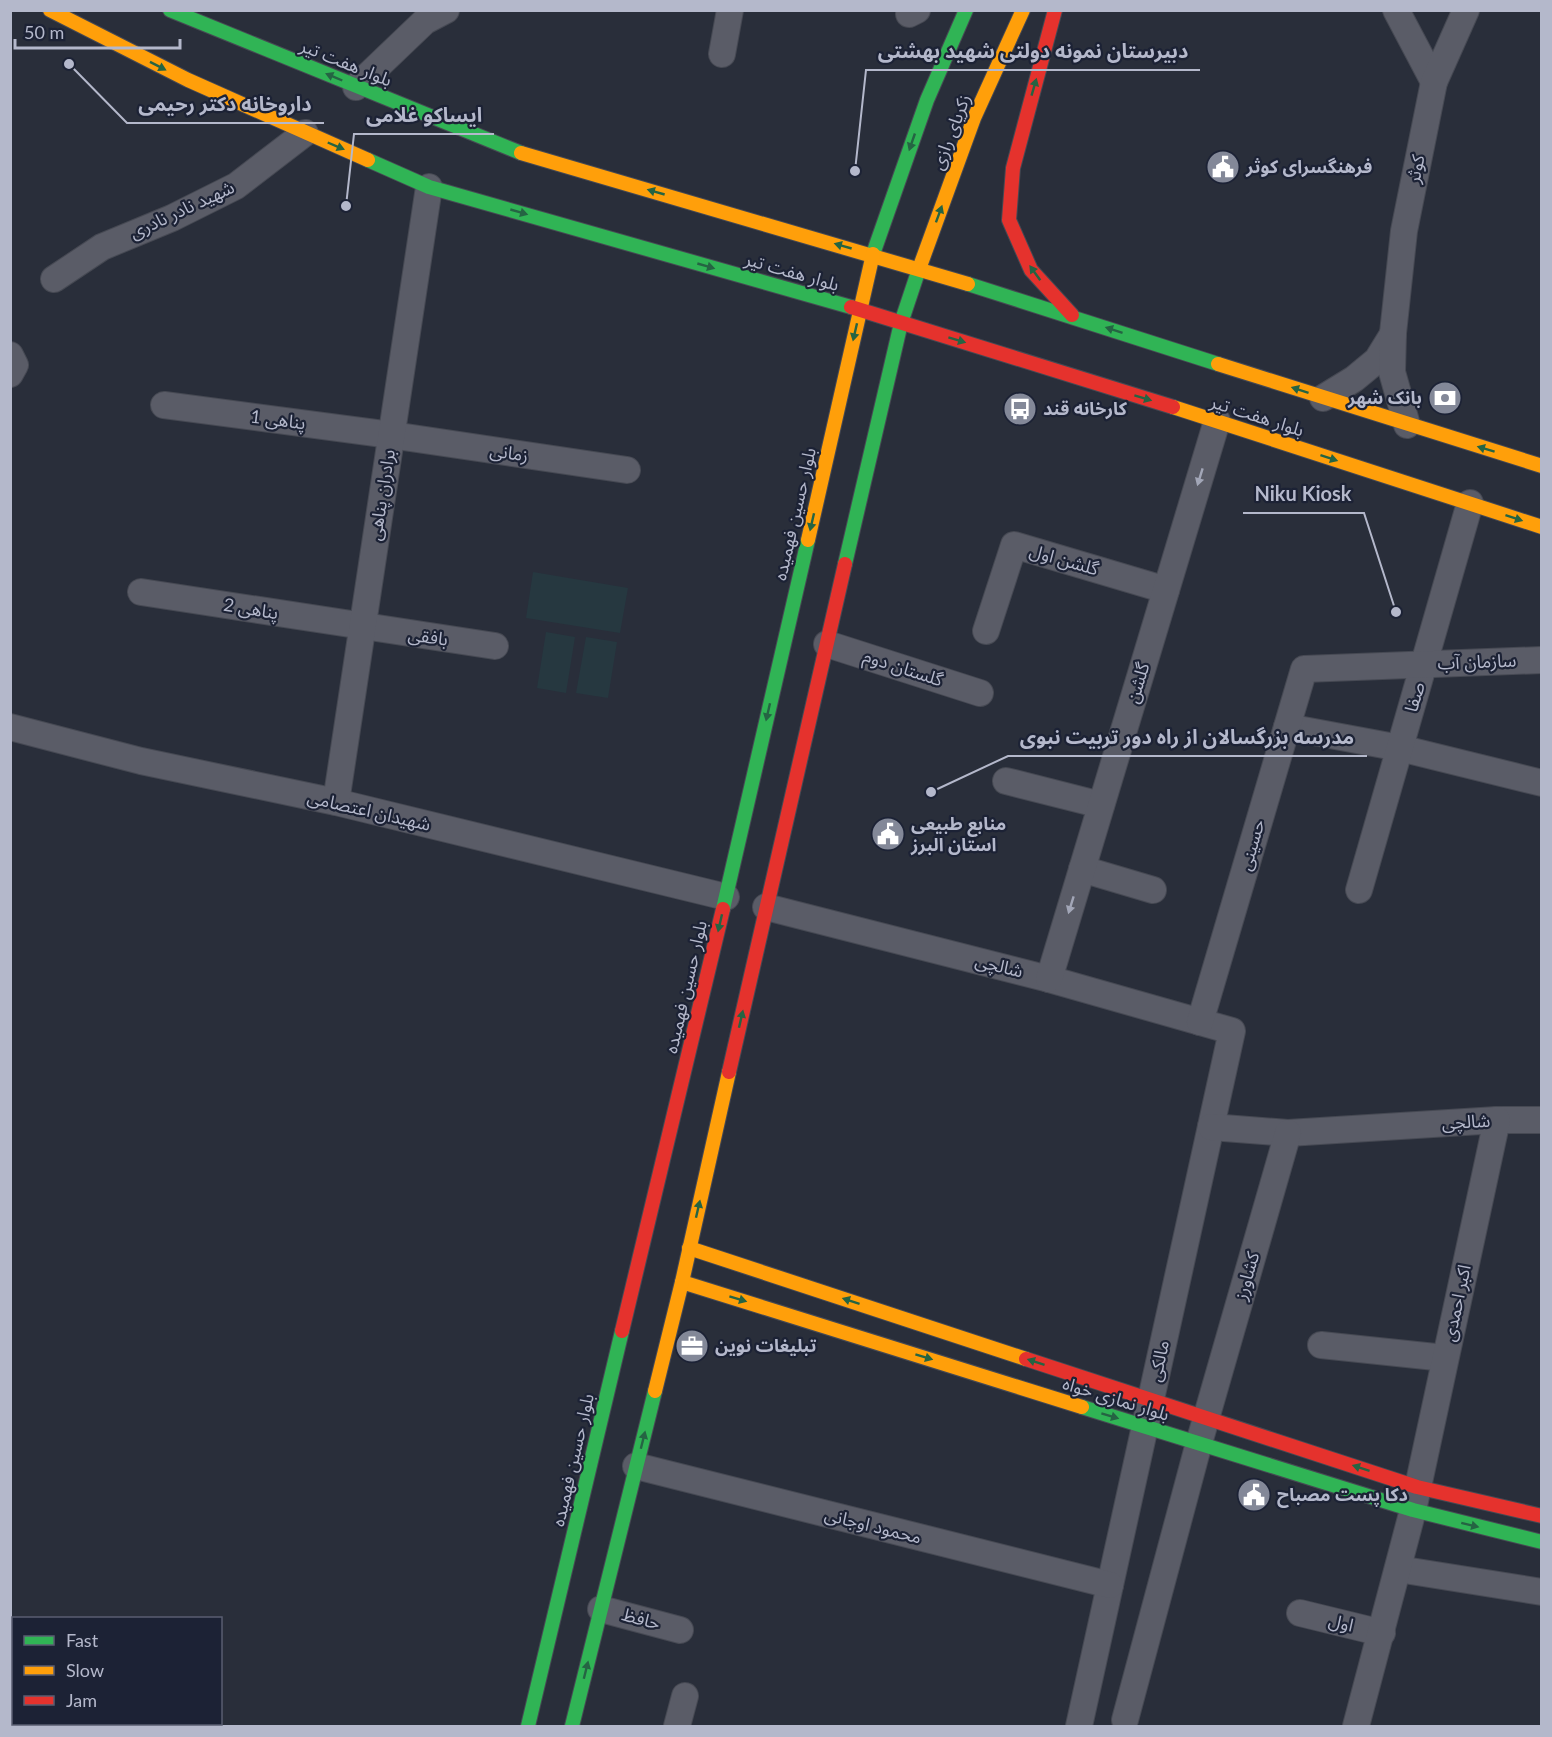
<svg xmlns="http://www.w3.org/2000/svg" width="1552" height="1737" font-family="Lato,'Noto Sans Arabic',sans-serif">
<style>
.park{fill:#263840}
.lines{fill:none;stroke-linecap:round;stroke-linejoin:round}
.street-casing{stroke:#464953;stroke-width:28}
.fast-casing{stroke:#464953;stroke-width:16}
.slow-casing{stroke:#464953;stroke-width:16}
.jam-casing{stroke:#464953;stroke-width:16}
.street{stroke:#5a5c67;stroke-width:26}
.fast{stroke:#30b455;stroke-width:14}
.slow{stroke:#ff9f0a;stroke-width:14}
.jam{stroke:#e5322d;stroke-width:14}
.oneway{fill:#256443}
.oneway2{fill:#a2a6b7}
.labels{text-anchor:middle;stroke-width:4.5;stroke-linejoin:round;paint-order:stroke}
.street-label{font-size:18px;fill:#b4b8cb;stroke:#1c2235}
.poi-label{font-size:18px;font-weight:bold;fill:#b4b8cb;stroke:#1c2235;text-anchor:start}
.leader{fill:none;stroke:#b4b8cb;stroke-width:2}
.callout-dot{fill:#b4b8cb;stroke:#1c2235;stroke-width:2}
.callout-label{font-size:20px;text-anchor:middle;font-weight:bold;fill:#b4b8cb;stroke:#1c2235;stroke-width:4.5;stroke-linejoin:round;paint-order:stroke}
</style>
<rect width="100%" height="100%" fill="#292e3a"/>
<g class="park">
<path d="M533 572 628 588 620 633 526 618Z"/>
<path d="M546 632 575 637 566 693 537 688Z"/>
<path d="M586 637 617 642 608 698 576 693Z"/>
</g>
<g class="lines">
<defs>
<g id="street">
<path d="M1396 10 1434 82"/>
<path d="M909 14 917 10"/>
<path d="M722 54 730 10"/>
<path d="M356 87 425 21 446 10"/>
<path d="M54 279 102 247 172 218 236 186 305 133"/>
<path d="M10 355 15 365 10 374"/>
<path d="M1323 398 1354 379 1377 360 1393 334"/>
<path d="M164 405 391 435 627 470"/>
<path d="M1407 425 1392 372 1393 333 1404 231 1434 82 1466 10"/>
<path d="M141 592 495 646"/>
<path d="M986 631 1014 545 1166 590"/>
<path d="M827 644 980 693"/>
<path d="M10 727 141 761 336 802 726 897"/>
<path d="M1287 727 1400 748 1542 783"/>
<path d="M1006 781 1101 805"/>
<path d="M336 802 429 187"/>
<path d="M1082 869 1153 890"/>
<path d="M1359 890 1470 503"/>
<path d="M766 907 1049 979 1232 1031 1079 1726"/>
<path d="M1049 979 1217 421"/>
<path d="M1200 1022 1304 669 1542 660"/>
<path d="M1211 1127 1288 1133 1497 1120H1542"/>
<path d="M1321 1345 1445 1358"/>
<path d="M636 1466 1110 1585"/>
<path d="M1398 1569 1542 1592"/>
<path d="M601 1609 680 1630"/>
<path d="M1300 1613 1382 1633"/>
<path d="M1125 1720 1199 1443 1288 1133"/>
<path d="M677 1726 685 1696"/>
<path d="M1356 1726 1413 1510 1497 1120"/>
</g>
<g id="fast">
<path d="M170 10 521 153"/>
<path d="M368 160 429 187 851 307"/>
<path d="M873 254 927 100 966 10"/>
<path d="M968 284 1218 364"/>
<path d="M845 564 901 323 919 269"/>
<path d="M723 909 808 540"/>
<path d="M1082 1407 1413 1510 1542 1542"/>
<path d="M528 1726 622 1331"/>
<path d="M572 1726 655 1391"/>
</g>
<g id="slow">
<path d="M50 10 188 80 368 160"/>
<path d="M521 153 968 284"/>
<path d="M919 269 974 118 1023 10"/>
<path d="M1218 364 1542 466"/>
<path d="M1173 407 1542 527"/>
<path d="M808 540 873 254"/>
<path d="M689 1248 1026 1359"/>
<path d="M682 1282 1082 1407"/>
<path d="M655 1391 682 1282 729 1072"/>
</g>
<g id="jam">
<path d="M1055 10 1013 168 1009 220 1031 270 1072 315"/>
<path d="M851 307 1173 407"/>
<path d="M729 1072 845 564"/>
<path d="M622 1331 723 909"/>
<path d="M1026 1359 1417 1487 1542 1516"/>
</g>
</defs>
<use href="#street" class="street-casing"/>
<use href="#fast" class="fast-casing"/>
<use href="#slow" class="slow-casing"/>
<use href="#jam" class="jam-casing"/>
<use href="#street" class="street"/>
<use href="#fast" class="fast"/>
<use href="#slow" class="slow"/>
<use href="#jam" class="jam"/>
</g>
<defs><path id="oneway-solid" d="M-6-.8H1V-3.2L6.5 0L1 3.2V.8H-6Z" transform="scale(1.5)"/></defs>
<g class="oneway">
<use href="#oneway-solid" transform="translate(158 66) rotate(27)"/>
<use href="#oneway-solid" transform="translate(334 77) rotate(-157)"/>
<use href="#oneway-solid" transform="translate(1034 87) rotate(-74)"/>
<use href="#oneway-solid" transform="translate(912 142) rotate(109)"/>
<use href="#oneway-solid" transform="translate(336 146) rotate(23)"/>
<use href="#oneway-solid" transform="translate(656 192) rotate(-164)"/>
<use href="#oneway-solid" transform="translate(519 212) rotate(16)"/>
<use href="#oneway-solid" transform="translate(939 214) rotate(-70)"/>
<use href="#oneway-solid" transform="translate(843 246) rotate(-164)"/>
<use href="#oneway-solid" transform="translate(706 266) rotate(16)"/>
<use href="#oneway-solid" transform="translate(1035 273) rotate(-126)"/>
<use href="#oneway-solid" transform="translate(1114 330) rotate(-162)"/>
<use href="#oneway-solid" transform="translate(855 332) rotate(103)"/>
<use href="#oneway-solid" transform="translate(957 340) rotate(17)"/>
<use href="#oneway-solid" transform="translate(1300 390) rotate(-162)"/>
<use href="#oneway-solid" transform="translate(1143 398) rotate(17)"/>
<use href="#oneway-solid" transform="translate(1486 449) rotate(-163)"/>
<use href="#oneway-solid" transform="translate(1329 458) rotate(18)"/>
<use href="#oneway-solid" transform="translate(1514 518) rotate(18)"/>
<use href="#oneway-solid" transform="translate(812 522) rotate(103)"/>
<use href="#oneway-solid" transform="translate(768 712) rotate(103)"/>
<use href="#oneway-solid" transform="translate(720 923) rotate(103)"/>
<use href="#oneway-solid" transform="translate(741 1019) rotate(-77)"/>
<use href="#oneway-solid" transform="translate(698 1209) rotate(-77)"/>
<use href="#oneway-solid" transform="translate(738 1299) rotate(17)"/>
<use href="#oneway-solid" transform="translate(851 1301) rotate(-162)"/>
<use href="#oneway-solid" transform="translate(924 1357) rotate(17)"/>
<use href="#oneway-solid" transform="translate(1036 1362) rotate(-162)"/>
<use href="#oneway-solid" transform="translate(1110 1416) rotate(17)"/>
<use href="#oneway-solid" transform="translate(643 1440) rotate(-76)"/>
<use href="#oneway-solid" transform="translate(1361 1468) rotate(-162)"/>
<use href="#oneway-solid" transform="translate(1470 1525) rotate(14)"/>
<use href="#oneway-solid" transform="translate(586 1670) rotate(-76)"/>
</g>
<g class="oneway2">
<use href="#oneway-solid" transform="translate(1200 477) rotate(107)"/>
<use href="#oneway-solid" transform="translate(1071 905) rotate(107)"/>
</g>
<defs>
<symbol id="civic-disc" viewBox="-11 -11 22 22"><circle r="9.5" fill="#838898" stroke="#1c2235"/><path d="M-.6-6.5H3V-4.5H.6V-3L4-1V1h2V6H-6V1h2V-1L-.6-3ZM-1.2 2.5V6h2.4V2.5Z" fill="#fff"/></symbol>
<symbol id="bank-disc" viewBox="-11 -11 22 22"><circle r="9.5" fill="#838898" stroke="#1c2235"/><path d="M-6-4H6V4H-6ZM0-2.3a2.3 2.3 0 1 0 0 4.6a2.3 2.3 0 1 0 0-4.6Z" fill="#fff"/></symbol>
<symbol id="bus-disc" viewBox="-11 -11 22 22"><circle r="9.5" fill="#838898" stroke="#1c2235"/><path d="M-5-6H5V4H4V6H2V4H-2V6H-4V4H-5ZM-3.5-4V0h7V-4ZM-3.5 1.2v1.5H-2V1.2ZM2 1.2v1.5H3.5V1.2Z" fill="#fff"/></symbol>
<symbol id="office-disc" viewBox="-11 -11 22 22"><circle r="9.5" fill="#838898" stroke="#1c2235"/><path d="M-6-3h4V-5.5h4V-3h4V5H-6ZM-1-4.5V-3h2v-1.5ZM-6 0V1H6V0Z" fill="#fff"/></symbol>
</defs>
<g fill-rule="evenodd">
<use href="#civic-disc" x="1204" y="148" width="38" height="38"/>
<use href="#bank-disc" x="1426" y="379" width="38" height="38"/>
<use href="#bus-disc" x="1001" y="390" width="38" height="38"/>
<use href="#civic-disc" x="869" y="815" width="38" height="38"/>
<use href="#office-disc" x="673" y="1327" width="38" height="38"/>
<use href="#civic-disc" x="1235" y="1476" width="38" height="38"/>
</g>
<g class="labels">
<g class="street-label">
<text transform="translate(346 63) rotate(22)" y="6">بلوار هفت تیر</text>
<text transform="translate(951 132) rotate(-69)" y="6">زکریای رازی</text>
<text transform="translate(1416 169) rotate(-79)" y="6">کوثر</text>
<text transform="translate(182 210) rotate(-25)" y="6">شهید نادر نادری</text>
<text transform="translate(792 272) rotate(16)" y="6">بلوار هفت تیر</text>
<text transform="translate(1257 416) rotate(18)" y="6">بلوار هفت تیر</text>
<text transform="translate(278 420) rotate(7)" y="6">پناهی 1</text>
<text transform="translate(509 453) rotate(8)" y="6">زمانی</text>
<text transform="translate(382 495) rotate(-81)" y="6">برادران پناهی</text>
<text transform="translate(795 514) rotate(-77)" y="6">بلوار حسین فهمیده</text>
<text transform="translate(1064 560) rotate(16)" y="6">گلشن اول</text>
<text transform="translate(251 609) rotate(9)" y="6">پناهی 2</text>
<text transform="translate(428 637) rotate(8)" y="6">بافقی</text>
<text transform="translate(1477 662) rotate(-2)" y="6">سازمان آب</text>
<text transform="translate(903 668) rotate(18)" y="6">گلستان دوم</text>
<text transform="translate(1138 683) rotate(-73)" y="6">گلشن</text>
<text transform="translate(1415 697) rotate(-74)" y="6">صفا</text>
<text transform="translate(369 811) rotate(13)" y="6">شهیدان اعتصامی</text>
<text transform="translate(1252 845) rotate(-74)" y="6">حسینی</text>
<text transform="translate(999 966) rotate(14)" y="6">شالچی</text>
<text transform="translate(686 987) rotate(-77)" y="6">بلوار حسین فهمیده</text>
<text transform="translate(1466 1122) rotate(-3)" y="6">شالچی</text>
<text transform="translate(1247 1276) rotate(-74)" y="6">کشاورز</text>
<text transform="translate(1457 1303) rotate(-78)" y="6">اکبر احمدی</text>
<text transform="translate(1159 1361) rotate(-78)" y="6">مالکی</text>
<text transform="translate(1116 1399) rotate(17)" y="6">بلوار نمازی خواه</text>
<text transform="translate(573 1460) rotate(-77)" y="6">بلوار حسین فهمیده</text>
<text transform="translate(873 1526) rotate(14)" y="6">محمود اوجانی</text>
<text transform="translate(641 1619) rotate(15)" y="6">حافظ</text>
<text transform="translate(1341 1623) rotate(14)" y="6">اول</text>
</g>
<g class="poi-label">
<text x="1246" y="173">فرهنگسرای کوثر</text>
<text x="1422" y="404" text-anchor="end">بانک شهر</text>
<text x="1043" y="415">کارخانه قند</text>
<text x="911" y="830">منابع طبیعی<tspan x="911" dy="21">استان البرز</tspan></text>
<text x="715" y="1352">تبلیغات نوین</text>
<text x="1277" y="1501">دکا پست مصباح</text>
</g>
</g>
<path class="leader" d="M855 171L866 70H1200M69 64L127 123H324M346 206L354 134H494M1396 612L1364 513H1243M931 792L1008 756H1367"/>
<g class="callout-dot">
<circle cx="855" cy="171" r="6"/>
<circle cx="69" cy="64" r="6"/>
<circle cx="346" cy="206" r="6"/>
<circle cx="1396" cy="612" r="6"/>
<circle cx="931" cy="792" r="6"/>
</g>
<g class="callout-label">
<text x="1033" y="58">دبیرستان نمونه دولتی شهید بهشتی</text>
<text x="225" y="111">داروخانه دکتر رحیمی</text>
<text x="424" y="122">ایساکو غلامی</text>
<text x="1303" y="501">Niku Kiosk</text>
<text x="1187" y="744">مدرسه بزرگسالان از راه دور تربیت نبوی</text>
</g>
<rect width="1552" height="1737" fill="none" stroke="#b4b8cb" stroke-width="24"/>
<rect x="12" y="1617" width="210" height="108" fill="#1c2235" stroke="#595e71" stroke-width="1.5"/>
<rect x="24" y="1636" width="30" height="9" fill="#30b455" stroke="#595e71" stroke-width="1.5"/>
<text x="66" y="1647" font-size="18" fill="#b4b8cb">Fast</text>
<rect x="24" y="1666" width="30" height="9" fill="#ff9f0a" stroke="#595e71" stroke-width="1.5"/>
<text x="66" y="1677" font-size="18" fill="#b4b8cb">Slow</text>
<rect x="24" y="1696" width="30" height="9" fill="#e5322d" stroke="#595e71" stroke-width="1.5"/>
<text x="66" y="1707" font-size="18" fill="#b4b8cb">Jam</text>
<path d="M15 39v9h165v-9" fill="none" stroke="#b4b8cb" stroke-width="3"/>
<text x="24" y="39" font-size="18" fill="#b4b8cb" stroke="#1c2235" stroke-width="4.5" paint-order="stroke">50 m</text>
</svg>
